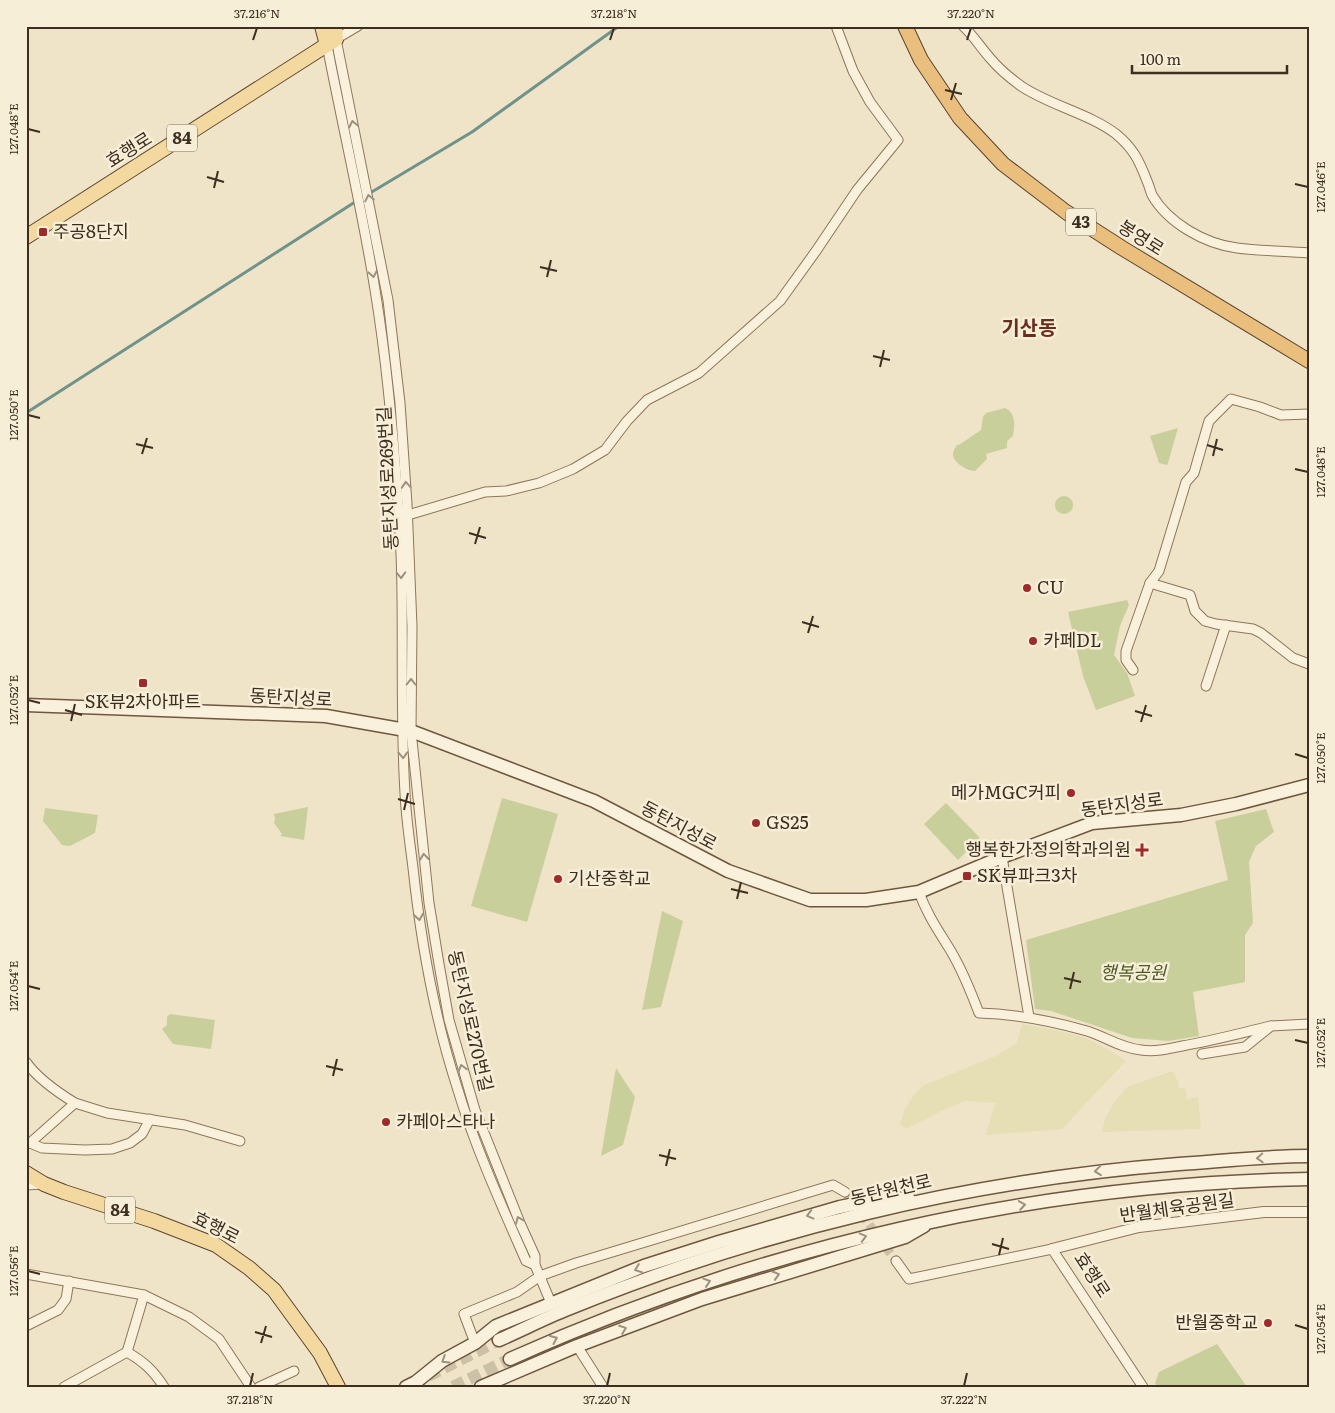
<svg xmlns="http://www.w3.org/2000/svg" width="1335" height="1413" font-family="Literata,'Noto Sans KR',serif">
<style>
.farmland{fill:#e6deb5}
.green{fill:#c9cf9b}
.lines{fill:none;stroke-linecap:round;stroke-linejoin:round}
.stream{stroke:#6f938a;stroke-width:3}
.minor-tunnel{stroke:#ccc0a6;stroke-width:9;stroke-dasharray:9 4.5;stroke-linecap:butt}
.secondary-tunnel{stroke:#ccc0a6;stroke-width:12;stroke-dasharray:12 6;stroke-linecap:butt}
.minor-casing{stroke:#8d765c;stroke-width:11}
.tertiary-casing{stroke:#8d765c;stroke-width:12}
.secondary-casing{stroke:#6f573f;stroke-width:15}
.primary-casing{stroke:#5b4430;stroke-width:16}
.trunk-casing{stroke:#5b4430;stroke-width:16}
.minor{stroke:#faf1dc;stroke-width:9}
.tertiary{stroke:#faf1dc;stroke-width:10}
.secondary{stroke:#faf1dc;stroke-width:12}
.primary{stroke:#f3d9a0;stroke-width:14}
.trunk{stroke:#eabe7c;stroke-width:14}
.oneway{stroke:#9c907e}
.ticks{fill:none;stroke:#3d2e20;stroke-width:2}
.poi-dot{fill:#9e2a2b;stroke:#f7eed8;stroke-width:2}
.labels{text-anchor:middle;stroke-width:5;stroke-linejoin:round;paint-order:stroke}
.shield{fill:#f7eed8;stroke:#756857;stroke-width:1}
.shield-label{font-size:16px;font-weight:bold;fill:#3d2e20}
.street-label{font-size:18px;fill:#3d2e20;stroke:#f7eed8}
.poi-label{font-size:18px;fill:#3d2e20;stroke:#f7eed8;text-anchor:start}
.park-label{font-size:18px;font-style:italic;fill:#4d5a26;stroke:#f7eed8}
.quarter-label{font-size:20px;font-weight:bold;fill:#6b2e1e;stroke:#f7eed8}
.neatline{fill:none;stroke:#3d2e20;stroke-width:2}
.ticks-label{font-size:12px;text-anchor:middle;fill:#3d2e20}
</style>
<rect width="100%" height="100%" fill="#f0e4c8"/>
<g class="farmland">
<path d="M1022 1024 1060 1031 1086 1038 1109 1050 1126 1061 1062 1129 986 1135 995 1103 981 1102 965 1101 947 1108 908 1128 903 1127 900 1123 905 1109 914 1095 924 1085 998 1055 1017 1043Z"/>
<path d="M1172 1071 1178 1081 1179 1088H1185L1187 1099 1198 1097 1201 1129 1102 1132 1105 1119 1113 1104 1127 1087Z"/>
</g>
<g class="green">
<path d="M1005 408C1016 413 1015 426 1013 436L1007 441V448L986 454 987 459 975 471C969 471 965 468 960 465 951 458 951 452 958 444L959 445 981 430 983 417 986 413Z"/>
<path d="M1178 428 1168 463 1167 465 1159 463 1150 436Z"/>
<circle cx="1064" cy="505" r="9"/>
<path d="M1127 600 1129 605 1120 626 1114 655 1127 673 1135 696 1096 710 1083 676 1068 612Z"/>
<path d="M502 798 558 814 527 922 471 906Z"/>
<path d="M946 803 980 838 958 860 924 824Z"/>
<path d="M308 807 304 840 280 836 282 834 274 823 275 819 274 814Z"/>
<path d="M45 808 98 815 95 833 70 846 62 845 43 821Z"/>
<path d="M1266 809 1274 832 1256 846 1249 862 1253 923 1245 935V982L1193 992 1199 1036 1168 1041 1132 1038 1051 1011 1035 1009 1026 940 1228 880 1215 821Z"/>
<path d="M662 911 683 921 661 1007 642 1010Z"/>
<path d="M170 1014 215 1020 211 1049 173 1044 162 1029 167 1025V1017Z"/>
<path d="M616 1068 635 1097 623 1145 601 1156Z"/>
<path d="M1217 1344 1247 1387H1158L1155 1383 1159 1372Z"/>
</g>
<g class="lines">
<path class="stream" d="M26 413 355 202 472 132 619 26"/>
<path class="minor-tunnel" d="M845 1192 896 1261"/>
<g class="secondary-tunnel">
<path d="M428 1376 499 1340"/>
<path d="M453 1387 510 1359"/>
</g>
<defs>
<g id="minor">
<path d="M358 26 336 39 388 300 400 403 407 504 412 626 411 731 429 903 439 964 449 1020 475 1110 520 1223 535 1256V1265L551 1303"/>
<path d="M963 26C973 35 981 48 990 58 999 69 1010 78 1021 86 1049 105 1090 114 1116 134 1133 148 1139 160 1147 181 1149 185 1150 190 1152 195 1168 223 1205 244 1237 248 1260 251 1285 251 1309 253"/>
<path d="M327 45C343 129 363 212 376 296 387 364 393 432 398 501 406 598 399 696 405 793 406 818 410 843 413 868 421 942 434 1016 457 1087 475 1147 501 1204 526 1261L535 1265"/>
<path d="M408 515 485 492 506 491 539 483 573 469 605 450 627 421 647 400 699 373 780 301 816 251 857 190 898 140 870 102 853 71 836 26"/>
<path d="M1150 583 1190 595 1195 611 1205 621 1216 624 1253 629 1261 633 1293 658 1309 664"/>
<path d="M1133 670 1126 660V651L1150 583 1159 571 1186 482 1194 473 1209 421 1231 399 1260 407 1281 415 1309 414"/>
<path d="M1206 686 1226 625"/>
<path d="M1002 857 1029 1017"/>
<path d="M919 892C927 915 940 933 952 953 963 972 971 992 979 1013 1016 1014 1052 1021 1087 1031 1106 1037 1121 1048 1141 1050 1155 1052 1168 1049 1182 1046 1212 1041 1241 1033 1271 1026"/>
<path d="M1202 1054 1245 1047 1271 1026 1309 1024"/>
<path d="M26 1062C38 1079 57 1092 75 1103"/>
<path d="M30 1143 42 1148 85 1150 112 1149 130 1143 142 1134 150 1119"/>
<path d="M26 1144 30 1143 75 1103 107 1113 185 1125 240 1141"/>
<path d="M26 1185 43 1184"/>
<path d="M896 1261 909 1279 1052 1249 1143 1387"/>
<path d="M26 1274 144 1295 189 1317 219 1339 251 1387"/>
<path d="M26 1326 58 1310 66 1299 69 1281"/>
<path d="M475 1343 464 1314 517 1292 540 1276 576 1263 833 1185 845 1192"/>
<path d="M577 1346 603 1387"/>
<path d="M127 1352 144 1295"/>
<path d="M64 1387 127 1352C144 1362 153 1370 164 1387"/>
<path d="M259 1387 294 1371"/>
</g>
<path id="tertiary" d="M1052 1249 1139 1227 1264 1212H1309"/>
<g id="secondary">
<path d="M26 705 326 716 411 731 594 801 728 871 810 900H866L919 892 1002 857 1092 823 1181 815 1236 804 1309 785"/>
<path d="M499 1340C522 1330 545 1318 568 1309 762 1230 970 1180 1179 1164 1222 1161 1266 1156 1309 1156"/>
<path d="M510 1359C762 1246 1033 1184 1309 1179"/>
<path d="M406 1387 416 1382 442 1361 475 1343 496 1326 644 1266 719 1242 840 1207 884 1198 909 1199"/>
<path d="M481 1387 577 1346 702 1299 905 1237 924 1226"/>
</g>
<g id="primary">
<path d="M322 26 327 45"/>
<path d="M26 237 336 39 335 26"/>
<path d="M26 1173 44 1184 64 1192 154 1221 216 1245 249 1268 274 1290 320 1353 338 1387"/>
</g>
<path id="trunk" d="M905 26 921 60 960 118 1003 164 1066 212 1122 248 1309 361"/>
</defs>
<use href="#minor" class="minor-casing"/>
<use href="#tertiary" class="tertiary-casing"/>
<use href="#secondary" class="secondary-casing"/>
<use href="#primary" class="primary-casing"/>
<use href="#trunk" class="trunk-casing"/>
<use href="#minor" class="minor"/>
<use href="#tertiary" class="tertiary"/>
<use href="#secondary" class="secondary"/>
<use href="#primary" class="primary"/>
<use href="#trunk" class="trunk"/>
</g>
<defs><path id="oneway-chevron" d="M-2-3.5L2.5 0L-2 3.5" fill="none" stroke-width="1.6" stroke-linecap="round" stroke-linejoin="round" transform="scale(1.25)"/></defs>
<g class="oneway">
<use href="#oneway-chevron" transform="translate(353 124) rotate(-102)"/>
<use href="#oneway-chevron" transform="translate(369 198) rotate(-102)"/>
<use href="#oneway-chevron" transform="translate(373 274) rotate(80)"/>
<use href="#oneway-chevron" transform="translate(406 485) rotate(-94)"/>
<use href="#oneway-chevron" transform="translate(401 575) rotate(88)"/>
<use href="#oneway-chevron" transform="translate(411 682) rotate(-90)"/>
<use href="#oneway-chevron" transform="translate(403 755) rotate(88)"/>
<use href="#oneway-chevron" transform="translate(424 857) rotate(-96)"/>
<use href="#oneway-chevron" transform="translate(419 917) rotate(81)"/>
<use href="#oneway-chevron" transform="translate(462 1068) rotate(-105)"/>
<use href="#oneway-chevron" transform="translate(1260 1158) rotate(177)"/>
<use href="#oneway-chevron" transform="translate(1098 1171) rotate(174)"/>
<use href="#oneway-chevron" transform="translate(1022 1205) rotate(-9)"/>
<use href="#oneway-chevron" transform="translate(810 1215) rotate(165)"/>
<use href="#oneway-chevron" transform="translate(519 1220) rotate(-113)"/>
<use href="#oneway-chevron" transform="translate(863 1237) rotate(-15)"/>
<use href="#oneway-chevron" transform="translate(638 1269) rotate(159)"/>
<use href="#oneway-chevron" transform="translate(776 1275) rotate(-17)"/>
<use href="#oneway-chevron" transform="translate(707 1282) rotate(-18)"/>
<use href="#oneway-chevron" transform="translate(623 1329) rotate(-21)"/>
<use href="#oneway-chevron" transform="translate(554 1339) rotate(-24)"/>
<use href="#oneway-chevron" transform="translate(445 1360) rotate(148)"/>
</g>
<path class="ticks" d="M253 40 257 28M610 40 614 28M967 40 971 28M945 90 962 94M951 100 956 83M28 129 40 132M207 177 224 182M1295 184 1308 187M214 188 218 171M540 267 557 271M547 277 551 260M873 356 890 360M880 367 884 350M28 415 40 418M136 444 153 448M1207 445 1223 450M142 454 147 438M1213 456 1217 439M1295 469 1308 472M469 533 486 538M475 544 480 527M802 622 819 627M808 633 813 616M28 700 40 703M65 710 82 715M1135 711 1152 716M71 721 75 704M1141 722 1146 705M1295 754 1308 758M398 799 415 804M404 810 408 793M731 889 748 893M737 899 741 882M1064 978 1081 982M28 986 40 989M1070 989 1074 972M1295 1040 1308 1043M326 1066 343 1070M333 1076 337 1059M659 1155 676 1159M666 1166 670 1149M992 1244 1009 1249M999 1255 1003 1238M28 1271 40 1274M1295 1325 1308 1329M255 1332 272 1337M261 1343 266 1326M250 1386 253 1373M607 1386 610 1373M964 1386 967 1373"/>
<g class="poi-dot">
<rect x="38" y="227" width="10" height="10" rx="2.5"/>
<circle cx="1027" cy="588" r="5"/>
<circle cx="1033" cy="641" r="5"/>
<rect x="138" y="678" width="10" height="10" rx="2.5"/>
<circle cx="1071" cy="793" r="5"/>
<circle cx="756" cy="823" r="5"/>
<path d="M1139.5 842.5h5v5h5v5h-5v5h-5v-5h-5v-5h5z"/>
<rect x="962" y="871" width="10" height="10" rx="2.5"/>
<circle cx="558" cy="879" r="5"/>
<circle cx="386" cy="1122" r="5"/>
<circle cx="1268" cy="1323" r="5"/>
</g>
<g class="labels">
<g class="shield">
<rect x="167" y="124.5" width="30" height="27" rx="4"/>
<rect x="1066" y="208.5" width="30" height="27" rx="4"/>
<rect x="105" y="1196.5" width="30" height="27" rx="4"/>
</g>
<g class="shield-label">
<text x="182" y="144">84</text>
<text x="1081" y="228">43</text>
<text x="120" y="1216">84</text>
</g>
<g class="street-label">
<text transform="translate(129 150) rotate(-32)" y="6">효행로</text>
<text transform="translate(1141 238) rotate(32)" y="6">봉영로</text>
<text transform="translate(388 478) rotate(-93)" y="6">동탄지성로269번길</text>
<text transform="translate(291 698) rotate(3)" y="6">동탄지성로</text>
<text transform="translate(1122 805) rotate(-8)" y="6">동탄지성로</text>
<text transform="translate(679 826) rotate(28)" y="6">동탄지성로</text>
<text transform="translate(470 1021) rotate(77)" y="6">동탄지성로270번길</text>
<text transform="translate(891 1190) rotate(-13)" y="6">동탄원천로</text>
<text transform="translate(1177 1208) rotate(-8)" y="6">반월체육공원길</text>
<text transform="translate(216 1228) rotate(27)" y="6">효행로</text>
<text transform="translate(1092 1275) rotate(57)" y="6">효행로</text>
</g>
<g class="poi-label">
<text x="53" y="238">주공8단지</text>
<text x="1037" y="594">CU</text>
<text x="1043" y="647">카페DL</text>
<text x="143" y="708" text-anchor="middle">SK뷰2차아파트</text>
<text x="1061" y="799" text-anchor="end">메가MGC커피</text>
<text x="766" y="829">GS25</text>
<text x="1131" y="856" text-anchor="end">행복한가정의학과의원</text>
<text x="977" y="882">SK뷰파크3차</text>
<text x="568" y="885">기산중학교</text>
<text x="396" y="1128">카페아스타나</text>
<text x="1258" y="1329" text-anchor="end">반월중학교</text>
</g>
<g class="park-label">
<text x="1133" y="979">행복공원</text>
</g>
<g class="quarter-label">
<text x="1029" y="335">기산동</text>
</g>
</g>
<rect width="1335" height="1413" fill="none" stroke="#f7eed8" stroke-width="55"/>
<path d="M1132 65v8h155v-8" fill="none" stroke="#3d2e20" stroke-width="2.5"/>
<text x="1140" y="65" font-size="15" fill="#3d2e20" stroke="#f7eed8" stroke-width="4" paint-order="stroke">100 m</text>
<rect x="28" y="28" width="1280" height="1358" class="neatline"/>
<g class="ticks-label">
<text x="257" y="18">37.216°N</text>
<text x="614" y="18">37.218°N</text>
<text x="971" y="18">37.220°N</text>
<text transform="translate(14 129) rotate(-90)" y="4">127.048°E</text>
<text transform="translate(1321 187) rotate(-90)" y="4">127.046°E</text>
<text transform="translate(14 415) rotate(-90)" y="4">127.050°E</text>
<text transform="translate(1321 472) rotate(-90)" y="4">127.048°E</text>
<text transform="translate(14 700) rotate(-90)" y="4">127.052°E</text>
<text transform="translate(1321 758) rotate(-90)" y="4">127.050°E</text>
<text transform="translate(14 986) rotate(-90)" y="4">127.054°E</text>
<text transform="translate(1321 1043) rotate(-90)" y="4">127.052°E</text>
<text transform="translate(14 1271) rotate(-90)" y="4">127.056°E</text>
<text transform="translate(1321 1329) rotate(-90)" y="4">127.054°E</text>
<text x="250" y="1404">37.218°N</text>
<text x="607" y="1404">37.220°N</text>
<text x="964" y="1404">37.222°N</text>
</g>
</svg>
